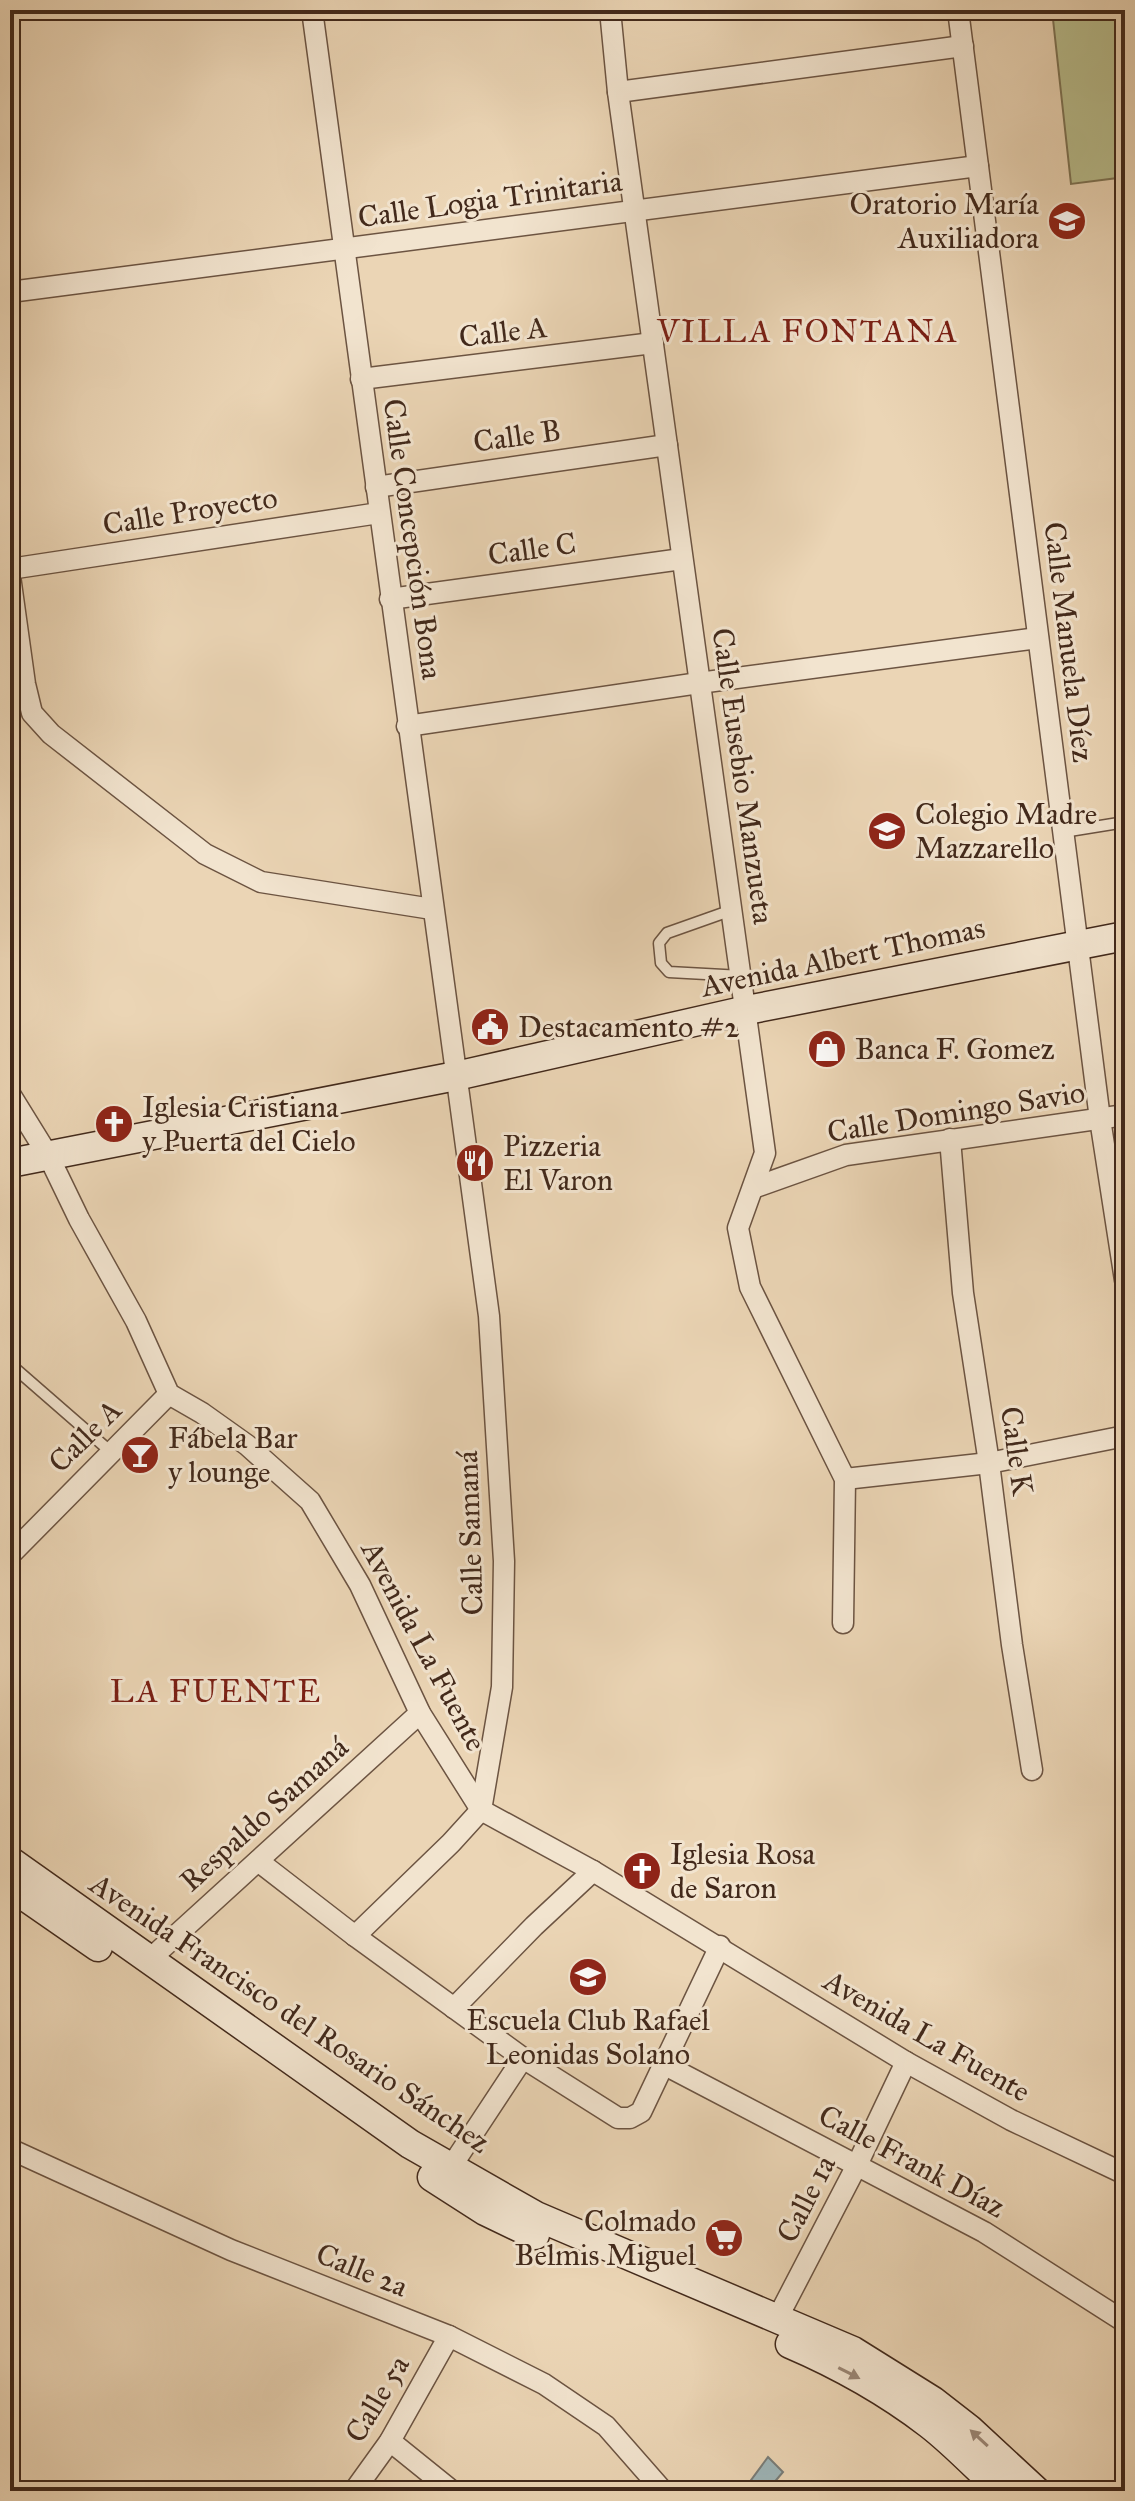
<svg xmlns="http://www.w3.org/2000/svg" width="1135" height="2501" font-family="'IM FELL Great Primer',serif">
<style>
.green{fill:#b8bd8d;stroke:#7d7354;stroke-width:2}
.water{fill:#9eb6b9;stroke:#797e7a;stroke-width:2}
.lines{fill:none;stroke-linecap:round;stroke-linejoin:round}
.service-casing{stroke:#6c5442;stroke-width:13}
.minor-casing{stroke:#6c5442;stroke-width:23}
.secondary-casing{stroke:#42291b;stroke-width:31}
.service{stroke:#f2e4cf;stroke-width:10}
.minor{stroke:#f2e4cf;stroke-width:20}
.secondary{stroke:#f2e4cf;stroke-width:28}
.oneway{fill:#9a8675}
.labels{text-anchor:middle;stroke-width:6;stroke-linejoin:round;paint-order:stroke}
.street-label{font-size:30px;fill:#42291b;stroke:#f2e4cf}
.poi-label{font-size:30px;fill:#42291b;stroke:#f2e4cf;text-anchor:start}
.neighbourhood-label{font-size:32px;letter-spacing:2px;fill:#7a1f14;stroke:#f2e4cf}
</style>
<rect width="100%" height="100%" fill="#ebd5b5"/>
<filter id="stains"><feTurbulence type="fractalNoise" baseFrequency=".0025" numOctaves="4"/><feColorMatrix values="0 0 0 0 .2 0 0 0 0 .09 0 0 0 0 .02 0 0 0 .5 -.17"/></filter>
<radialGradient id="worn" r=".72"><stop offset=".6" stop-color="#630" stop-opacity="0"/><stop offset="1" stop-color="#630" stop-opacity=".3"/></radialGradient>
<path class="green" d="M1052 10H1125V177L1071 184Z"/>
<path class="water" d="M768 2457 783 2472 767 2491H743Z"/>
<g class="lines">
<defs>
<g id="service">
<path d="M1063 832 1125 822"/>
<path d="M732 910 667 933 659 943 661 963 669 972 742 976"/>
<path d="M10 1364 111 1452"/>
</g>
<g id="minor">
<path d="M312 10 489 1316 504 1561 502 1687 481 1810 451 1843 355 1936"/>
<path d="M610 10 618 92 765 1153 738 1228 750 1287 845 1479 843 1623"/>
<path d="M958 10 1100 1119 1125 1280"/>
<path d="M618 92 963 46"/>
<path d="M10 292 978 166"/>
<path d="M361 379 653 343"/>
<path d="M376 487 667 445"/>
<path d="M10 569 379 513"/>
<path d="M10 576 25 684 32 713 51 734 205 854 261 882 432 909"/>
<path d="M390 599 682 559"/>
<path d="M407 726 699 683 1038 638"/>
<path d="M10 1094 49 1157 79 1219 136 1321 169 1394 202 1413 247 1445 310 1501 360 1585 420 1713 481 1810 593 1871 906 2062 1011 2120 1125 2174"/>
<path d="M950 1139 963 1293 989 1463 1012 1645 1032 1770"/>
<path d="M753 1188 846 1155 1125 1115"/>
<path d="M845 1479 989 1463 1125 1436"/>
<path d="M10 1555 169 1394"/>
<path d="M258 1861 355 1936 523 2058 618 2118H630L641 2112 720 1946"/>
<path d="M149 1960 420 1713"/>
<path d="M454 2008 534 1926 593 1871"/>
<path d="M665 2065 984 2232 1125 2322"/>
<path d="M10 2149 231 2250 449 2336 544 2384 606 2426 663 2491"/>
<path d="M451 2167 523 2058"/>
<path d="M777 2319 857 2165 906 2062"/>
<path d="M390 2441 452 2491"/>
<path d="M354 2491 390 2441 449 2336"/>
</g>
<g id="secondary">
<path d="M10 1163 456 1076 747 1010 1125 936"/>
<path d="M10 1861 410 2144 536 2216 853 2351 933 2401 969 2429 1036 2491"/>
<path d="M10 1886 98 1947"/>
<path d="M432 2177 485 2211 535 2235"/>
<path d="M790 2344C839 2365 887 2392 929 2424 955 2444 978 2469 1002 2491"/>
</g>
</defs>
<use href="#service" class="service-casing"/>
<use href="#minor" class="minor-casing"/>
<use href="#secondary" class="secondary-casing"/>
<use href="#service" class="service"/>
<use href="#minor" class="minor"/>
<use href="#secondary" class="secondary"/>
</g>
<defs><path id="oneway-solid" d="M-6-.8H1V-3.2L6.5 0L1 3.2V.8H-6Z" transform="scale(2)"/></defs>
<g class="oneway">
<use href="#oneway-solid" transform="translate(849 2373) rotate(27)"/>
<use href="#oneway-solid" transform="translate(979 2438) rotate(-137)"/>
</g>
<defs>
<symbol id="school-disc" viewBox="-11 -11 22 22"><circle r="9.5" fill="#8f2418" stroke="#f2e4cf"/><path d="M0-5L7-2L0 1L-7-2ZM-4 1L0 2.5L4 1V4Q0 6-4 4Z" fill="#fff"/></symbol>
<symbol id="civic-disc" viewBox="-11 -11 22 22"><circle r="9.5" fill="#8f2418" stroke="#f2e4cf"/><path d="M-.6-6.5H3V-4.5H.6V-3L4-1V1h2V6H-6V1h2V-1L-.6-3ZM-1.2 2.5V6h2.4V2.5Z" fill="#fff"/></symbol>
<symbol id="shop-disc" viewBox="-11 -11 22 22"><circle r="9.5" fill="#8f2418" stroke="#f2e4cf"/><path d="M-5-2.5h2.3a2.7 3.5 0 0 1 5.4 0H5L5.5 6h-11ZM-1.5-2.5h3a1.5 2.3 0 0 0-3 0Z" fill="#fff"/></symbol>
<symbol id="church-disc" viewBox="-11 -11 22 22"><circle r="9.5" fill="#8f2418" stroke="#f2e4cf"/><path d="M-1.2-6h2.4v3.5h3.3v2.4h-3.3V6h-2.4V-.1h-3.3v-2.4h3.3Z" fill="#fff"/></symbol>
<symbol id="restaurant-disc" viewBox="-11 -11 22 22"><circle r="9.5" fill="#8f2418" stroke="#f2e4cf"/><path d="M-5-6h1v4h1v-4h1v4h1v-4h1v5L-1.5 .5V6h-2V.5L-5-1ZM5-6V6H3V1.5H1.5Q1.5-4 5-6Z" fill="#fff"/></symbol>
<symbol id="bar-disc" viewBox="-11 -11 22 22"><circle r="9.5" fill="#8f2418" stroke="#f2e4cf"/><path d="M-6-5H6L.8 .8V4.5H3.5V6h-7V4.5H-.8V.8Z" fill="#fff"/></symbol>
<symbol id="supermarket-disc" viewBox="-11 -11 22 22"><circle r="9.5" fill="#8f2418" stroke="#f2e4cf"/><path d="M-6-5.5h2.5l.6 2H6L4.5 2H-2.5L-4.4-4H-6ZM-1.5 3.2a1.3 1.3 0 1 0 .1 0ZM3 3.2a1.3 1.3 0 1 0 .1 0Z" fill="#fff"/></symbol>
</defs>
<g fill-rule="evenodd">
<use href="#school-disc" x="1045" y="199" width="44" height="44"/>
<use href="#school-disc" x="865" y="809" width="44" height="44"/>
<use href="#civic-disc" x="468" y="1005" width="44" height="44"/>
<use href="#shop-disc" x="805" y="1027" width="44" height="44"/>
<use href="#church-disc" x="92" y="1102" width="44" height="44"/>
<use href="#restaurant-disc" x="453" y="1141" width="44" height="44"/>
<use href="#bar-disc" x="118" y="1433" width="44" height="44"/>
<use href="#church-disc" x="620" y="1849" width="44" height="44"/>
<use href="#school-disc" x="566" y="1955" width="44" height="44"/>
<use href="#supermarket-disc" x="702" y="2216" width="44" height="44"/>
</g>
<g class="labels">
<g class="street-label">
<text transform="translate(490 199) rotate(-8)" y="10">Calle Logia Trinitaria</text>
<text transform="translate(503 332) rotate(-7)" y="10">Calle A</text>
<text transform="translate(517 436) rotate(-8)" y="10">Calle B</text>
<text transform="translate(190 511) rotate(-9)" y="10">Calle Proyecto</text>
<text transform="translate(413 539) rotate(82)" y="10">Calle Concepción Bona</text>
<text transform="translate(532 549) rotate(-8)" y="10">Calle C</text>
<text transform="translate(1069 642) rotate(83)" y="10">Calle Manuela Díez</text>
<text transform="translate(743 776) rotate(82)" y="10">Calle Eusebio Manzueta</text>
<text transform="translate(843 957) rotate(-12)" y="10">Avenida Albert Thomas</text>
<text transform="translate(956 1112) rotate(-9)" y="10">Calle Domingo Savio</text>
<text transform="translate(85 1436) rotate(-45)" y="10">Calle A</text>
<text transform="translate(1017 1451) rotate(82)" y="10">Calle K</text>
<text transform="translate(470 1533) rotate(-92)" y="10">Calle Samaná</text>
<text transform="translate(424 1646) rotate(62)" y="10">Avenida La Fuente</text>
<text transform="translate(264 1814) rotate(-42)" y="10">Respaldo Samaná</text>
<text transform="translate(290 2013) rotate(34)" y="10">Avenida Francisco del Rosario Sánchez</text>
<text transform="translate(927 2036) rotate(30)" y="10">Avenida La Fuente</text>
<text transform="translate(912 2161) rotate(28)" y="10">Calle Frank Díaz</text>
<text transform="translate(806 2199) rotate(-63)" y="10">Calle 1a</text>
<text transform="translate(362 2270) rotate(22)" y="10">Calle 2a</text>
<text transform="translate(377 2399) rotate(-59)" y="10">Calle 5a</text>
</g>
<g class="poi-label">
<text x="1039" y="214" text-anchor="end">Oratorio María<tspan x="1039" dy="34">Auxiliadora</tspan></text>
<text x="915" y="824">Colegio Madre<tspan x="915" dy="34">Mazzarello</tspan></text>
<text x="518" y="1037">Destacamento #2</text>
<text x="855" y="1059">Banca F. Gomez</text>
<text x="142" y="1117">Iglesia Cristiana<tspan x="142" dy="34">y Puerta del Cielo</tspan></text>
<text x="503" y="1156">Pizzeria<tspan x="503" dy="34">El Varon</tspan></text>
<text x="168" y="1448">Fábela Bar<tspan x="168" dy="34">y lounge</tspan></text>
<text x="670" y="1864">Iglesia Rosa<tspan x="670" dy="34">de Saron</tspan></text>
<text x="588" y="2030" text-anchor="middle">Escuela Club Rafael<tspan x="588" dy="34">Leonidas Solano</tspan></text>
<text x="696" y="2231" text-anchor="end">Colmado<tspan x="696" dy="34">Belmis Miguel</tspan></text>
</g>
<g class="neighbourhood-label">
<text x="808" y="342">VILLA FONTANA</text>
<text x="216" y="1702">LA FUENTE</text>
</g>
</g>
<rect width="1135" height="2501" fill="none" stroke="#ebd5b5" stroke-width="40"/>
<rect x="12" y="12" width="1111" height="2477" fill="none" stroke="#42291b" stroke-width="4"/>
<rect x="20" y="20" width="1095" height="2461" fill="none" stroke="#42291b" stroke-width="2"/>
<rect width="100%" height="100%" filter="url(#stains)"/>
<rect width="100%" height="100%" fill="url(#worn)"/>
</svg>
